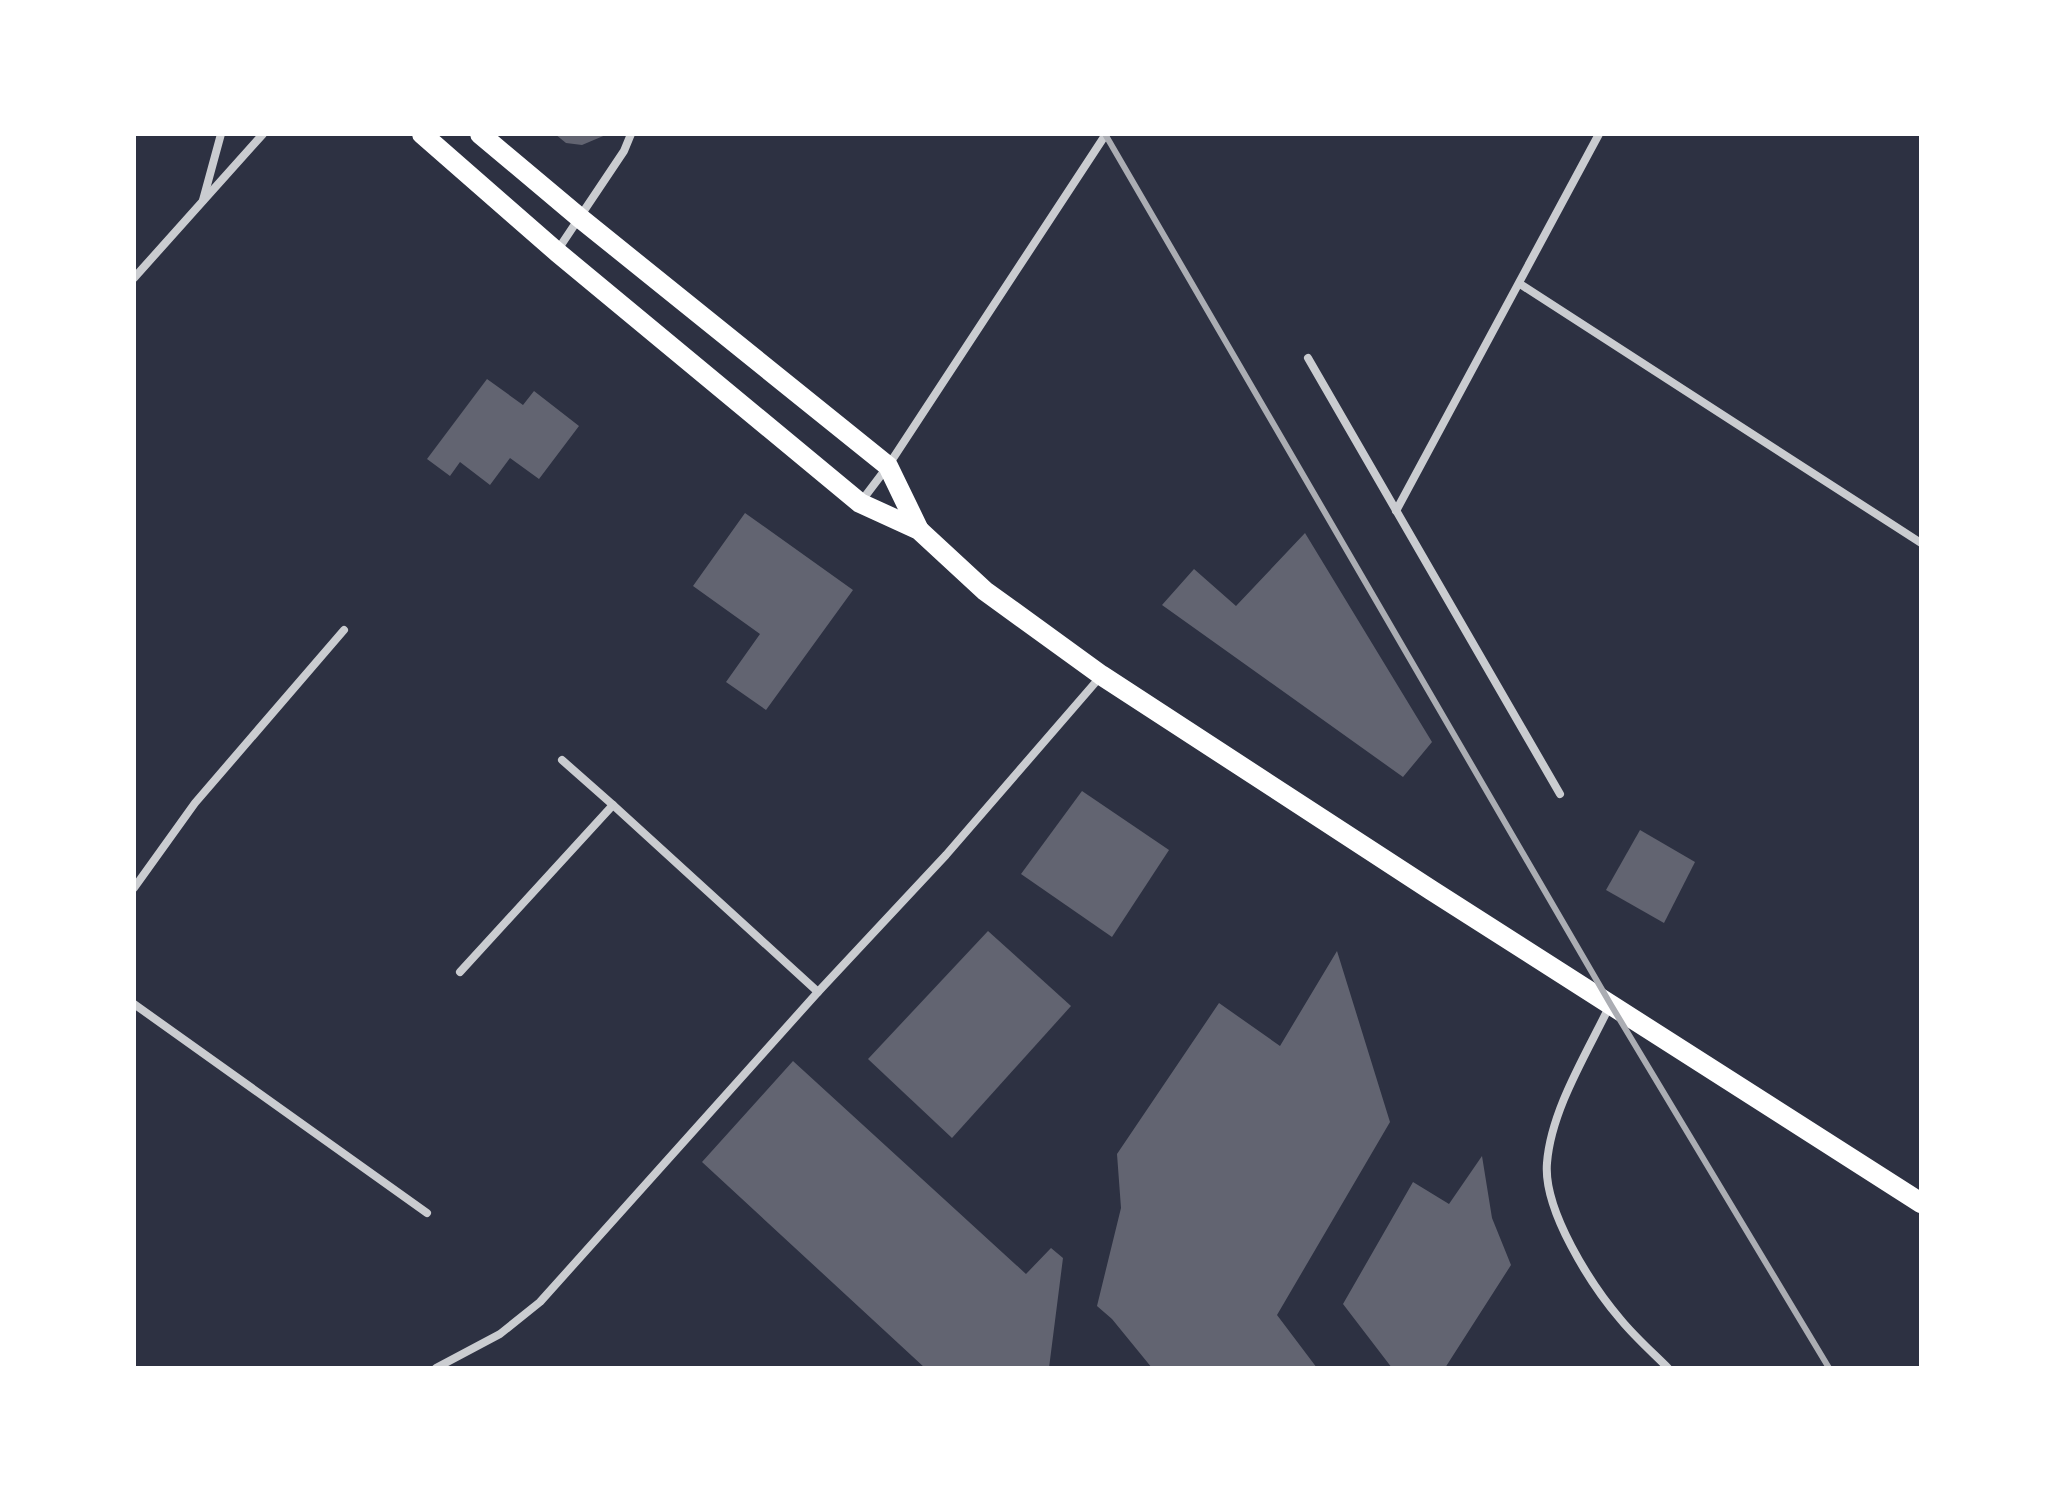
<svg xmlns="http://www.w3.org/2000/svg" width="2055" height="1502" font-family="'Source Serif 4',serif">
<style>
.building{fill:#626471}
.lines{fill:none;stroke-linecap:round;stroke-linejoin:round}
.minor{stroke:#caccd0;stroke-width:8}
.primary{stroke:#fff;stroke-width:20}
.rail{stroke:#abadb3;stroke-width:6}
</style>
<rect width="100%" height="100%" fill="#2d3142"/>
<g class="building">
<path d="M555 134H608L582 145 566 143Z"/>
<path d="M487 379 523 405 534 391 579 426 539 479 510 458 490 485 460 462 450 476 427 459Z"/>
<path d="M745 513 853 590 766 710 726 682 760 634 693 586Z"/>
<path d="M1305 533 1432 742 1403 777 1162 605 1194 569 1236 606Z"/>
<path d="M1082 791 1169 850 1112 937 1021 874Z"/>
<path d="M1640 830 1695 862 1664 923 1606 890Z"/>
<path d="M988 931 1071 1006 952 1138 868 1059Z"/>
<path d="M1337 951 1390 1122 1277 1315 1317 1368H1152L1112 1319 1097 1306 1121 1208 1117 1154 1219 1003 1280 1046Z"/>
<path d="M793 1061 1026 1274 1051 1248 1063 1258 1049 1368H925L702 1162Z"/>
<path d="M1482 1156 1492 1218 1511 1265 1445 1368H1392L1343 1304 1413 1182 1449 1204Z"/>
</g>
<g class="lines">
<g class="minor">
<path d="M203 200 221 134"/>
<path d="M557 251 624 151 631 134"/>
<path d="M134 278 263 134"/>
<path d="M1520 284 1921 543"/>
<path d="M1308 358 1560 794"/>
<path d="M860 503 888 466 1106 134"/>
<path d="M1396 511 1599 134"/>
<path d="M562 760 613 805 818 992"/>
<path d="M134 888 195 803 344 630"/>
<path d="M460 972 613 805"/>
<path d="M134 1004 427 1213"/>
<path d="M1610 1005C1587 1053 1551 1110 1547 1163 1543 1210 1591 1285 1621 1320 1635 1337 1652 1352 1668 1368"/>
<path d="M436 1368 500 1334 540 1302 818 992 946 855 1101 676"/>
</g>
<g class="primary">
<path d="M422 134 557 252 860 503 919 530 985 591 1101 675 1431 890 1921 1203"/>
<path d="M480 134 580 218 888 466 919 530"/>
</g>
<path class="rail" d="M1105 134 1611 1005 1829 1368"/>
</g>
<rect width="2055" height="1502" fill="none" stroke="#ffffff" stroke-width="272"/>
</svg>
